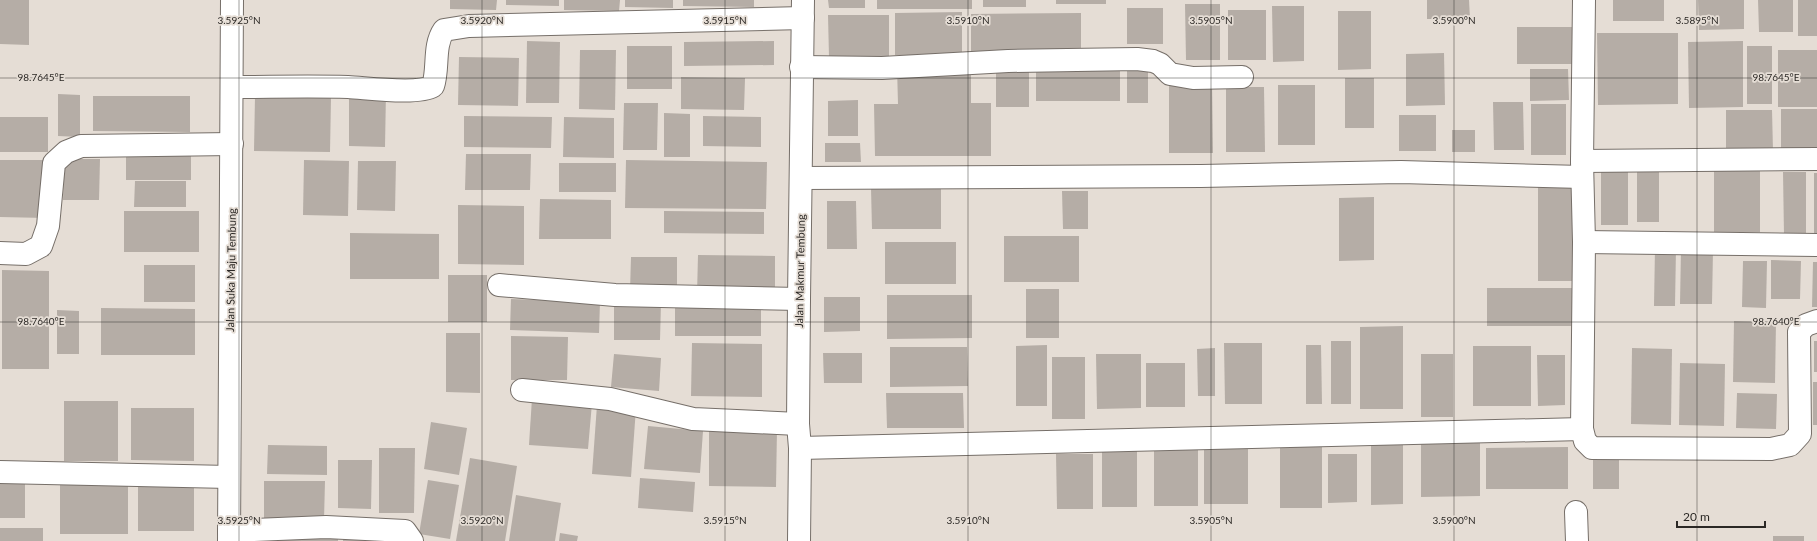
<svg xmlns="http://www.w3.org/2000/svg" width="1817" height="541" font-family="Lato,sans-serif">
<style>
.building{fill:#b5ada6}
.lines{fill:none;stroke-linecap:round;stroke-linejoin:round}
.minor-casing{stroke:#766f69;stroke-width:24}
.tertiary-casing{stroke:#766f69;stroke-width:24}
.minor{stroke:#fff;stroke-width:22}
.tertiary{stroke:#fff;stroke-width:22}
.ticks{fill:none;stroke:#2b2825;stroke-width:1;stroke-opacity:0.45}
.labels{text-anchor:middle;stroke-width:3.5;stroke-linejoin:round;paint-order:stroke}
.street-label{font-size:11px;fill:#2b2825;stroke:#e5ddd5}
.ticks-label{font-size:10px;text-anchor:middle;fill:#2b2825;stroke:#e5ddd5;stroke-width:3.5;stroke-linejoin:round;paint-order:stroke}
</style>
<rect width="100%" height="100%" fill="#e5ddd5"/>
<g class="building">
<path d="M0 0H29V45L0 44Z"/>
<path d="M450 0H497L496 10 450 9Z"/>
<path d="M506 0H559V6L506 5Z"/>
<path d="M564 0H620L619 11 564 10Z"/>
<path d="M625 0H673V8L625 7Z"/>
<path d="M683 0H754V7L683 6Z"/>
<path d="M828 0H865V8H829Z"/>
<rect x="877" y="0" width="95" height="9"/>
<rect x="983" y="0" width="43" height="7"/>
<rect x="1056" y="0" width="50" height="4"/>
<path d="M1427 0H1469L1470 19H1427Z"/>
<rect x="1613" y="0" width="51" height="21"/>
<path d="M1698 0H1744V29L1699 30Z"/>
<path d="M1758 0H1793V32H1759Z"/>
<rect x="1798" y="0" width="19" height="36"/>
<path d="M1185 4H1220V60H1186Z"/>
<path d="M1272 6H1304V61L1273 62Z"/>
<rect x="1127" y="8" width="36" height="36"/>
<rect x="1228" y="10" width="38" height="50"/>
<path d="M1338 11H1371V69L1338 70Z"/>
<path d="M962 12V55H895V13Z"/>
<path d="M1081 13V55H971V14Z"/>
<path d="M828 15H889V57H829Z"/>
<rect x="1517" y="27" width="55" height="37"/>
<path d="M1597 33H1678V104L1598 105Z"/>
<path d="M527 41 560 42 559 103H526Z"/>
<path d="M774 41V65L684 66V42Z"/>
<path d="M1743 41V107L1689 108 1688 42Z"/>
<rect x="627" y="46" width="45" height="43"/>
<rect x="1747" y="46" width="25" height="58"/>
<path d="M580 50H616L615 110 579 109Z"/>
<rect x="1778" y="50" width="39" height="57"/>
<path d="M1444 53 1445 105 1406 106V54Z"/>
<path d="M459 57 519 58 518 106 458 105Z"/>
<rect x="1127" y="65" width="21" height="38"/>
<rect x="1036" y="66" width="84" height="35"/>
<path d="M897 67H971V103H991V156H875L874 104H898Z"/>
<rect x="996" y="68" width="33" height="39"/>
<path d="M1530 69H1568L1569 100 1530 101Z"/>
<path d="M681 77 745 78 744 110 681 109Z"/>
<rect x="1345" y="78" width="29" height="50"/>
<path d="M1212 81 1213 153H1169V82Z"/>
<rect x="1278" y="85" width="37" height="60"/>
<path d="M1226 87H1264L1265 152H1226Z"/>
<path d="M349 91H386L385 147 349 146Z"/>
<path d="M58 94 80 95V137L58 136Z"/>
<path d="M93 96H190V132L93 131Z"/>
<path d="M255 96 331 97 330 152 254 151Z"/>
<path d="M858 100V136H828V101Z"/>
<path d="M1493 102H1523L1524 150H1494Z"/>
<path d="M624 103H658L657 150H623Z"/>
<rect x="1531" y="104" width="35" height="51"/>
<rect x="1781" y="109" width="36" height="43"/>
<path d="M1726 110H1772L1773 151H1726Z"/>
<path d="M664 113 690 114V157H664Z"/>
<rect x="1399" y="115" width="37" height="36"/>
<path d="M464 116 552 117 551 148 464 147Z"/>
<path d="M703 116 761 117V147L703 146Z"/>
<rect x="0" y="117" width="48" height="35"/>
<path d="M564 117 614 118V158L563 157Z"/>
<rect x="1452" y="130" width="23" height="22"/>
<path d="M825 143H860L861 162H825Z"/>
<path d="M126 146 191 147V180H126Z"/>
<path d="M466 154H531L530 190H465Z"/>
<path d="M64 159H100L99 200H63Z"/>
<path d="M0 160H46V218L0 217Z"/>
<path d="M304 160 349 161 348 216 303 215Z"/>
<path d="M626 160 767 162 766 209 625 208Z"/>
<path d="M358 161H396L395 211 357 210Z"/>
<rect x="559" y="163" width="57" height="29"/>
<rect x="1714" y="169" width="46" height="63"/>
<rect x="1601" y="172" width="27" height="53"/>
<rect x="1637" y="172" width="22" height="50"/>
<path d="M1783 172H1806V235H1784Z"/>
<rect x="1814" y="173" width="3" height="67"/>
<path d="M135 181H186V207H134Z"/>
<path d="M1538 183H1576L1577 281H1538Z"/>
<path d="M871 188H941V229H872Z"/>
<path d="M1062 191H1088V229H1063Z"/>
<path d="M1374 197V260L1339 261V198Z"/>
<path d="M540 199 611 200V239H539Z"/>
<path d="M827 201H856L857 249H827Z"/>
<path d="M458 205 524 206V265L458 264Z"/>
<rect x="124" y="211" width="75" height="41"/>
<path d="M664 211 764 212V234L664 233Z"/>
<path d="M350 233 439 234V279H350Z"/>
<rect x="1004" y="236" width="75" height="46"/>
<rect x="885" y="242" width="71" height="42"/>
<path d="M1655 248H1676L1675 306H1654Z"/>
<path d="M1681 249 1713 250 1712 304H1680Z"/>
<path d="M698 255 775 256V296L697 295Z"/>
<path d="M631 257H677V292L630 291Z"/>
<path d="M1771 260 1801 261 1800 299H1771Z"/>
<path d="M1743 261H1767L1766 308 1742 307Z"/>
<path d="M1813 262H1817V307H1812Z"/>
<rect x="144" y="265" width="51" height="37"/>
<path d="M2 270 49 271V369H2Z"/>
<rect x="448" y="275" width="39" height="47"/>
<path d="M1487 288H1575L1576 326H1487Z"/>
<rect x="1026" y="289" width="33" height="49"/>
<path d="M887 295H972V338L887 339Z"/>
<path d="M824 297H860V331L824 332Z"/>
<path d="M511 299 600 302 599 333 510 330Z"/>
<path d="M614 301 661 302 660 340H614Z"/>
<rect x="675" y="302" width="86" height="34"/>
<path d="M101 308 195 309V355H101Z"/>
<path d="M57 310 79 311V354H57Z"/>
<path d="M1734 321 1776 322 1775 383 1733 382Z"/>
<path d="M1403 326V409H1360V327Z"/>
<path d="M446 333H480V393L446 392Z"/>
<path d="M511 336 568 337 567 380H511Z"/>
<rect x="1331" y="341" width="20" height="63"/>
<rect x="1814" y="341" width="3" height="31"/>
<path d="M692 343 762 344V397L691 396Z"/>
<path d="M1224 343H1262V404H1225Z"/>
<path d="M1047 345V406H1016V346Z"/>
<path d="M1306 345H1321L1322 404H1306Z"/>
<rect x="1473" y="346" width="58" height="60"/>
<path d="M890 347H967L968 386 890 387Z"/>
<path d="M1215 348V396H1198L1197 349Z"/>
<path d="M1632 348 1672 349 1671 425 1631 424Z"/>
<path d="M823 353H862V383H824Z"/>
<path d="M614 354 661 358 659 391 611 387Z"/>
<path d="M1096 354H1141V408L1097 409Z"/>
<rect x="1421" y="354" width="32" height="63"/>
<path d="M1537 355H1565V405L1538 406Z"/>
<rect x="1052" y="357" width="33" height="62"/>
<rect x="1146" y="363" width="39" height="44"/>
<path d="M1680 363 1725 364 1724 426 1679 425Z"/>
<rect x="1813" y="382" width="4" height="43"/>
<path d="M886 393H963L964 428H887Z"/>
<path d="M1737 393 1777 394 1776 429 1736 428Z"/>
<path d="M532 398 592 403 588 449 529 445Z"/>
<rect x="64" y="401" width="54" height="60"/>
<path d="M597 405 636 408 631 477 592 474Z"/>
<path d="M131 408H194V461L131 460Z"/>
<path d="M431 422 467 428 459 475 424 469Z"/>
<path d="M648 426 703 431 700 473 644 469Z"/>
<path d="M709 428 777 429 776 487 709 486Z"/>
<path d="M1248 440V504H1204V441Z"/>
<path d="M1421 443H1480V496L1421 497Z"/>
<path d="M268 445 327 446V475L267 474Z"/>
<path d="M1371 445H1403V504L1371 505Z"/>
<path d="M1198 446V506H1154V447Z"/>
<rect x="1280" y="446" width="42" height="62"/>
<path d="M1568 447V489H1486V448Z"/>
<path d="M379 448H415L414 513H379Z"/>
<rect x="1102" y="448" width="35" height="59"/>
<rect x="1593" y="452" width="26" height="37"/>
<path d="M1056 454H1093V509H1057Z"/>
<path d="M1328 454H1357V502L1328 503Z"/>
<path d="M470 458 517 466 505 541H456Z"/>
<path d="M338 460H372L371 509 338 508Z"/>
<rect x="60" y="477" width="68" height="57"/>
<path d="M640 478 695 482 693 512 638 508Z"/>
<rect x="0" y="480" width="25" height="38"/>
<path d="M428 480 459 485 450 539 419 534Z"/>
<path d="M138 481 194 482V531H138Z"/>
<path d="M264 481H325L324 520H264Z"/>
<path d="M516 495 561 503 555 541H509Z"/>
<rect x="0" y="528" width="43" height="13"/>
<path d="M343 532 371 533 370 541H343Z"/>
<path d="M560 533 578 536 577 541H559Z"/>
<path d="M256 534 338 535V541H256Z"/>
<rect x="1773" y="536" width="31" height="5"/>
</g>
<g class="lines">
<defs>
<g id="minor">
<path d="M1584 0 1582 161 1584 242 1582 429 1585 441 1592 448 1771 449 1790 445 1800 434 1799 332 1806 325 1817 321"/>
<path d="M801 67 882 68 1008 61 1137 59 1153 61 1160 64 1170 74 1193 78 1242 77"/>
<path d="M232 87C270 87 309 86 348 87 368 88 418 95 433 86 439 68 433 46 444 30L469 26 803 18"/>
<path d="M1582 161 1817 159"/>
<path d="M801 178 1201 176 1401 172 1582 177"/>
<path d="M1584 242 1817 245"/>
<path d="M0 253 26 254 41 246 48 226 54 163 66 152 81 146 232 144"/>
<path d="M499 285 615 295 799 299"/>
<path d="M522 390 610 399 693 419 798 424"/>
<path d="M800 448 1582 429"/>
<path d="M0 472 229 477"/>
<path d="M1576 512 1577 541"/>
<path d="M229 531 326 527 405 531 412 541"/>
<path d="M229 541 232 0"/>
</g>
<path id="tertiary" d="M799 541 800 448 798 424 799 299 803 0"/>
</defs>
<use href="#minor" class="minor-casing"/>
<use href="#tertiary" class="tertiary-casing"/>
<use href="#minor" class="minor"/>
<use href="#tertiary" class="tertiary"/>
</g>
<path class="ticks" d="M239 0V541M482 0V541M725 0V541M968 0V541M1211 0V541M1454 0V541M1697 0V541M0 78H1817M0 322H1817"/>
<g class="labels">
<g class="street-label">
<text transform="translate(231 270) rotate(-89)" y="4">Jalan Suka Maju Tembung</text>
<text transform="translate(800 271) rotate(-89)" y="4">Jalan Makmur Tembung</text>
</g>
</g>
<g class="ticks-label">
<text x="239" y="24">3.5925°N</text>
<text x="482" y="24">3.5920°N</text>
<text x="725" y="24">3.5915°N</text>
<text x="968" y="24">3.5910°N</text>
<text x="1211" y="24">3.5905°N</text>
<text x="1454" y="24">3.5900°N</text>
<text x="1697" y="24">3.5895°N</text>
<text x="1776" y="81">98.7645°E</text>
<text x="41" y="81">98.7645°E</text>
<text x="1776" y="325">98.7640°E</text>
<text x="41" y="325">98.7640°E</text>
<text x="239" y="524">3.5925°N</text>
<text x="482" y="524">3.5920°N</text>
<text x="725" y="524">3.5915°N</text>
<text x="968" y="524">3.5910°N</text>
<text x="1211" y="524">3.5905°N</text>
<text x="1454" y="524">3.5900°N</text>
</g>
<path d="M1677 521v6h88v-6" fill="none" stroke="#2b2825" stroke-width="2"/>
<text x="1683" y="521" font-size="12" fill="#2b2825" stroke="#e5ddd5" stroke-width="3" paint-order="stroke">20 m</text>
</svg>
